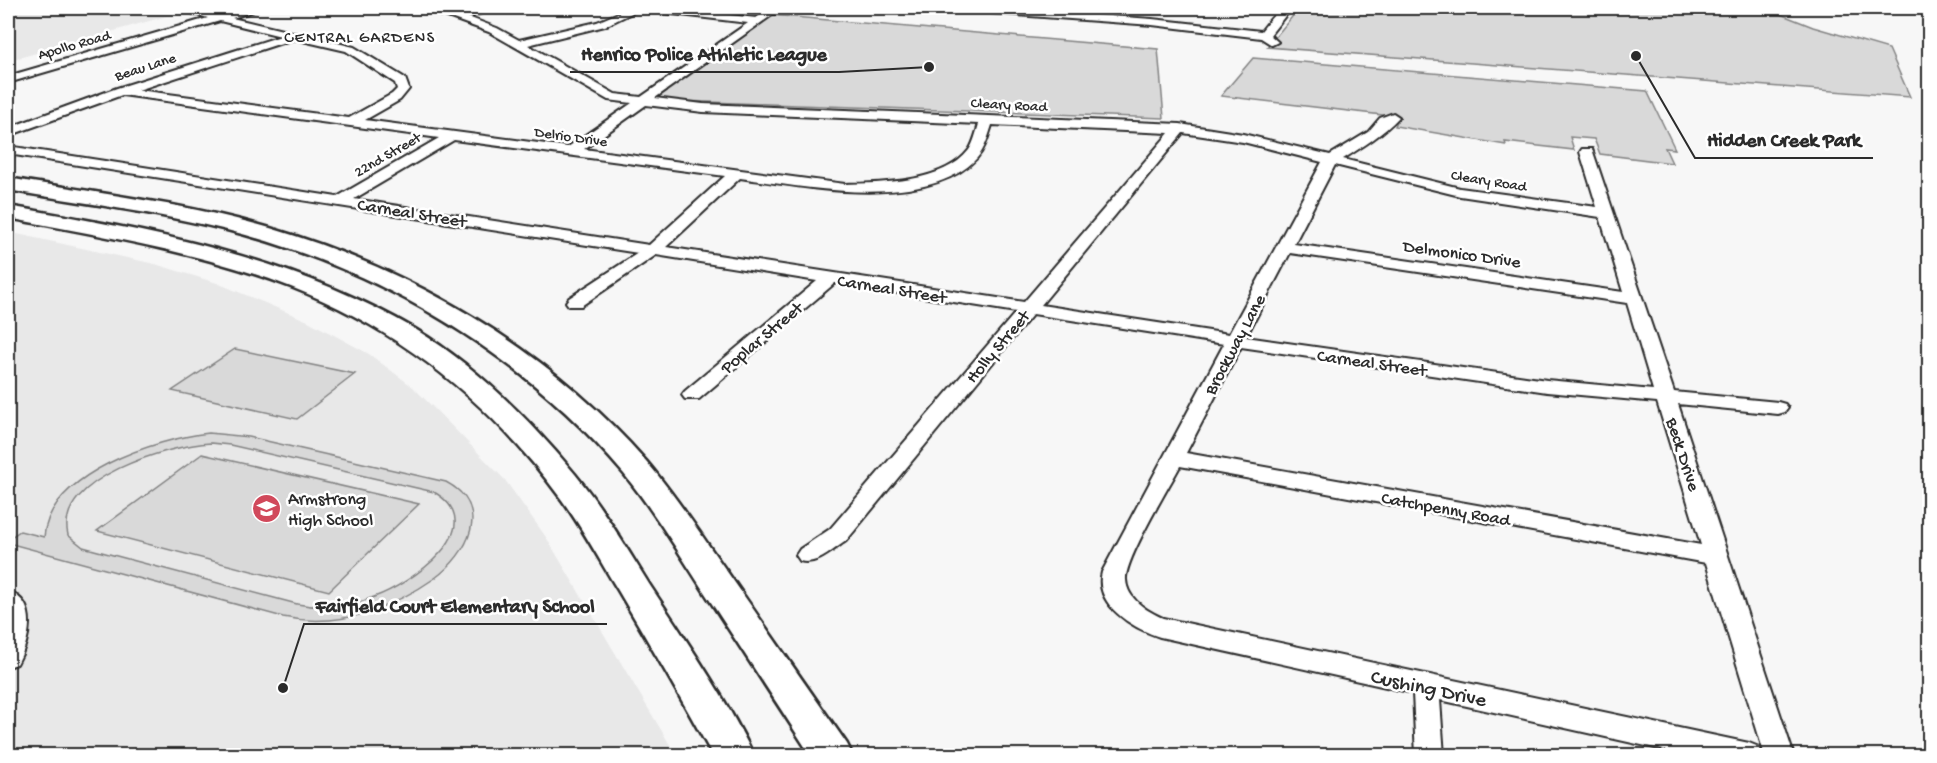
<svg xmlns="http://www.w3.org/2000/svg" width="1937" height="763" font-family="'Gochi Hand',sans-serif">
<style>
.built{fill:#e8e8e8}
.green{fill:#d9d9d9;stroke:#828282;stroke-width:1.5;fill-rule:evenodd}
.lines{fill:none;stroke-linecap:round;stroke-linejoin:round}
.minor-casing{stroke:#2b2b2b;stroke-width:4}
.highway-casing{stroke:#2b2b2b;stroke-width:5}
.minor{fill:#fff;fill-rule:evenodd}
.highway{fill:#fff;fill-rule:evenodd}
.labels{text-anchor:middle;stroke-width:5;stroke-linejoin:round;paint-order:stroke}
.far-street-label{font-size:15px;fill:#2b2b2b;stroke:#fff}
.far-neighbourhood-label{font-size:16px;letter-spacing:1.5px;fill:#2b2b2b;stroke:#fff}
.street-label{font-size:18px;fill:#2b2b2b;stroke:#fff}
.poi-label{font-size:18px;fill:#2b2b2b;stroke:#fff;text-anchor:start}
.near-street-label{font-size:21px;fill:#2b2b2b;stroke:#fff}
.leader{fill:none;stroke:#2b2b2b;stroke-width:2}
.callout-dot{fill:#2b2b2b;stroke:#fff;stroke-width:2}
.callout-label{font-size:20px;text-anchor:middle;font-weight:bold;fill:#2b2b2b;stroke:#fff;stroke-width:5;stroke-linejoin:round;paint-order:stroke}
</style>
<rect width="100%" height="100%" fill="#f7f7f7"/>
<filter id="ink" filterUnits="userSpaceOnUse"><feTurbulence type="fractalNoise" baseFrequency=".0167" numOctaves="2"/><feDisplacementMap in="SourceGraphic" scale="12" xChannelSelector="R" yChannelSelector="G"/><feConvolveMatrix kernelMatrix="1 2 1 2 8 2 1 2 1" color-interpolation-filters="sRGB"/></filter>
<g filter="url(#ink)">
<g class="built">
<path d="M8 8H179L188 10 8 61Z"/>
<path d="M8 232 155 264 217 283 308 321 369 354 413 387 505 480 546 537 676 755H8V658L15 641 8 600Z"/>
</g>
<g class="green">
<path d="M1304 8H1765L1813 27 1889 49 1910 97 1267 47 1296 12Z"/>
<path d="M771 15 1158 49 1164 118 653 100Z"/>
<path d="M1253 58 1647 91 1675 149 1665 148 1672 163 1600 154 1594 139 1570 137 1574 150 1505 142 1506 145 1395 126 1399 117 1221 96Z"/>
<path d="M235 349 355 374 297 419 172 391Z"/>
<path d="M209 433 249 437 446 482C493 507 468 554 435 578 415 592 392 604 369 612 341 621 312 623 283 617L8 543V539L20 531 44 537C49 473 156 439 209 433ZM211 443 230 445 434 492C495 528 408 585 374 597 350 607 323 609 297 604L83 547 68 535C54 478 170 445 211 443Z"/>
<path d="M202 454 419 504 329 591 97 531Z"/>
</g>
<g class="lines">
<defs>
<g id="minor">
<path d="M174 8C190 6 205 16 221 14 233 13 244 8 258 8L257 10 232 18 354 47 405 78 409 89 400 100 365 120 568 147 632 103 608 100 489 32 445 16 418 10 417 8C429 8 452 14 460 13 471 12 481 8 493 8L492 10 468 17 497 28 519 40 597 22 630 8H669L756 18 771 8H782L655 98 703 104 1180 124 1243 134 1330 155 1368 132 1380 118 1393 113 1399 117C1383 134 1364 146 1343 159L1460 188 1597 207 1580 152 1582 149H1592L1674 392 1778 402 1785 404 1788 408 1785 412 1778 414 1678 404 1794 756H1765L1706 563 1180 466C1169 487 1124 561 1126 580 1127 599 1147 611 1163 618L1749 743 1759 747 1763 756H1691L1440 700 1444 756H1416L1413 693 1160 637C1134 629 1093 605 1102 572L1224 344 1033 314 846 541C832 550 817 566 800 561L796 555 800 549 830 529 1016 312 835 283 699 399H685L682 395 685 391 817 281 656 255 581 306H569L566 302 569 298 638 253 8 154V146L337 197 439 138 122 95 8 136V128L117 88 281 36 220 21 8 83V76L208 18ZM642 8 647 11 748 23 641 97 615 94 528 45 605 26ZM294 39 346 51 395 83 397 89 392 94 349 118 138 90ZM646 105 703 112 979 124C976 133 974 143 969 150 944 183 881 183 845 184L584 149ZM992 125 1169 133 1024 302 666 247 740 178C804 187 927 212 977 158 985 149 988 137 992 125ZM1183 133 1243 142 1322 162 1229 334 1041 305ZM454 140 725 176 649 245 354 199ZM1335 165 1460 196 1600 217 1623 292 1294 244ZM1290 253 1627 303 1653 390 1547 380 1246 337ZM1241 347 1547 392 1657 402 1701 545 1186 453Z"/>
<path d="M958 8H998L1152 19 1261 31C1271 19 1278 6 1295 8L1285 16 1270 35 1278 42 1272 45 1261 38 1152 25 963 11Z"/>
<path d="M8 592C40 601 29 643 17 664L8 667Z"/>
</g>
<g id="highway">
<path d="M8 178C96 193 184 203 270 228 413 270 547 348 646 461 676 496 701 535 728 573 768 630 807 687 847 744L853 756H811C775 700 739 645 703 590 678 551 653 510 624 474 522 353 380 269 227 230 155 212 81 203 8 190Z"/>
<path d="M8 206C148 230 290 256 415 329 476 366 529 419 575 474 603 508 625 546 649 584 684 637 726 698 754 756H713C682 700 651 646 619 592 600 561 583 529 562 500 492 404 401 330 291 287 200 252 103 236 8 218Z"/>
</g>
</defs>
<use href="#minor" class="minor-casing"/>
<use href="#highway" class="highway-casing"/>
<use href="#minor" class="minor"/>
<use href="#highway" class="highway"/>
</g>
</g>
<defs>
<symbol id="school-disc" viewBox="-11 -11 22 22"><circle r="9.5" fill="#d1495b" stroke="#fff"/><path d="M0-5L7-2L0 1L-7-2ZM-4 1L0 2.5L4 1V4Q0 6-4 4Z" fill="#fff"/></symbol>
</defs>
<g fill-rule="evenodd">
<use href="#school-disc" x="250" y="492" width="33" height="33"/>
</g>
<g class="labels">
<g class="far-street-label">
<text transform="translate(74 44) rotate(-16)" y="5">Apollo Road</text>
<text transform="translate(145 66) rotate(-18)" y="5">Beau Lane</text>
<text transform="translate(1009 104) rotate(3)" y="5">Cleary Road</text>
<text transform="translate(571 136) rotate(8)" y="5">Delrio Drive</text>
<text transform="translate(387 154) rotate(-30)" y="5">22nd Street</text>
<text transform="translate(1489 180) rotate(9)" y="5">Cleary Road</text>
</g>
<g class="far-neighbourhood-label">
<text x="360" y="42">CENTRAL GARDENS</text>
</g>
<g class="street-label">
<text transform="translate(412 212) rotate(9)" y="6">Carneal Street</text>
<text transform="translate(1462 253) rotate(8)" y="6">Delmonico Drive</text>
<text transform="translate(892 288) rotate(9)" y="6">Carneal Street</text>
<text transform="translate(761 337) rotate(-40)" y="6">Poplar Street</text>
<text transform="translate(1234 344) rotate(-62)" y="6">Brockway Lane</text>
<text transform="translate(997 346) rotate(-50)" y="6">Holly Street</text>
<text transform="translate(1372 362) rotate(8)" y="6">Carneal Street</text>
<text transform="translate(1684 454) rotate(72)" y="6">Beck Drive</text>
<text transform="translate(1446 508) rotate(10)" y="6">Catchpenny Road</text>
</g>
<g class="poi-label">
<text x="288" y="504">Armstrong<tspan x="288" dy="21">High School</tspan></text>
</g>
<g class="near-street-label">
<text transform="translate(1429 687) rotate(12)" y="7">Cushing Drive</text>
</g>
</g>
<path class="leader" d="M929 67L839 72H570M1636 56L1695 158H1873M283 688L304 624H607"/>
<g class="callout-dot">
<circle cx="929" cy="67" r="6"/>
<circle cx="1636" cy="56" r="6"/>
<circle cx="283" cy="688" r="6"/>
</g>
<g class="callout-label">
<text x="704" y="60">Henrico Police Athletic League</text>
<text x="1784" y="146">Hidden Creek Park</text>
<text x="455" y="612">Fairfield Court Elementary School</text>
</g>
<rect width="1937" height="763" fill="none" stroke="#fff" stroke-width="30"/>
<rect x="15" y="15" width="1907" height="733" fill="none" stroke="#2b2b2b" stroke-width="2" filter="url(#ink)"/>
</svg>
